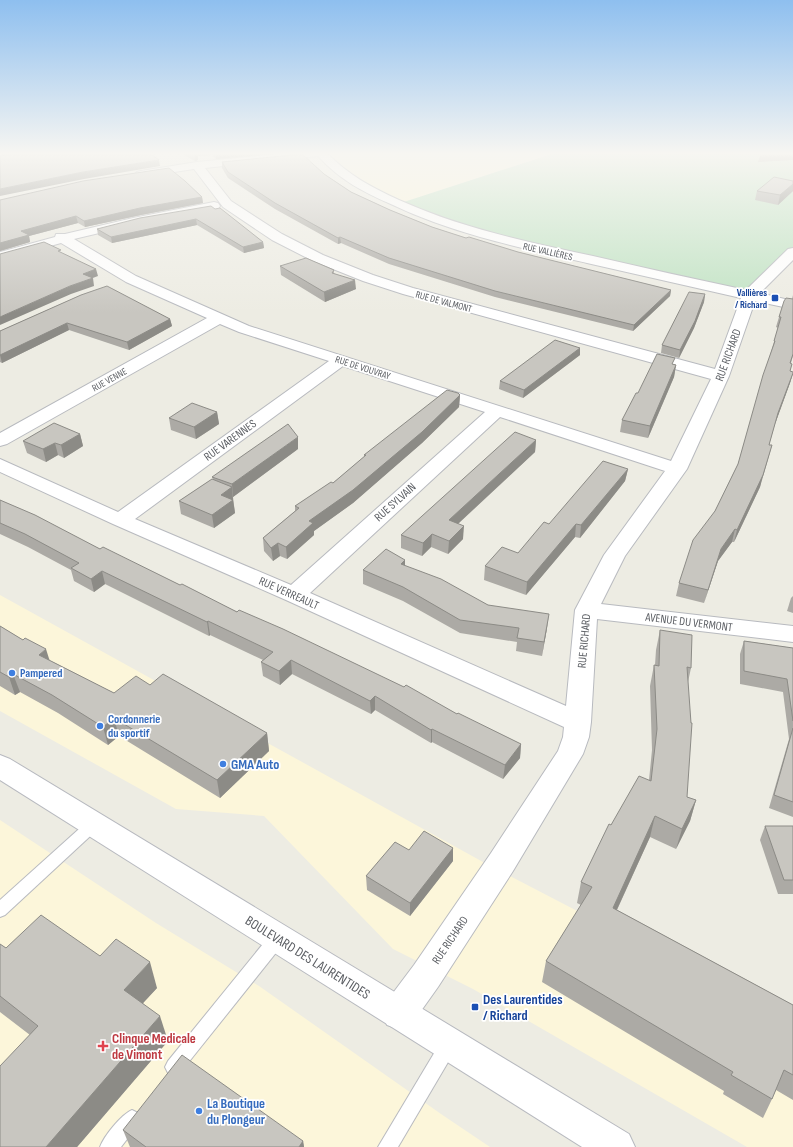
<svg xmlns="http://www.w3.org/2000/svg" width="793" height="1147" font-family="'Sofia Sans Condensed',sans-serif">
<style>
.commercial{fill:#fcf6da}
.green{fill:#c1e3c4}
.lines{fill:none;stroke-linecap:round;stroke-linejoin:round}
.service-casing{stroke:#b8babf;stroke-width:2}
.minor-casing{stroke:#b8babf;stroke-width:2}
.secondary-casing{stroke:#b7b9bf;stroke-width:2}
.service{fill:#fff;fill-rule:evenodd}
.minor{fill:#fff;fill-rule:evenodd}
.secondary{fill:#fff;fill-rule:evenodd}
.wall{fill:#acaaa5}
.shaded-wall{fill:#8c8b86}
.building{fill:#c8c6c0;stroke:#8c8b86}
.transit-dot{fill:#1a4fb4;stroke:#fff;stroke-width:1.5}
.shop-dot{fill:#3f7fe0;stroke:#fff;stroke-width:1.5}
.health-dot{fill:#e0444e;stroke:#fff;stroke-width:1.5}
.labels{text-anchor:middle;stroke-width:3.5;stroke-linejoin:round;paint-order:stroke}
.far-street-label{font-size:10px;fill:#5b5e63;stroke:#fff}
.far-transit-label{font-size:10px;font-weight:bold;fill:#164399;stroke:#fff;text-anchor:end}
.street-label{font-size:12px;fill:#5b5e63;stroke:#fff}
.shop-label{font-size:12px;font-weight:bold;fill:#366cbe;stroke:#fff;text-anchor:start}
.near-shop-label{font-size:14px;font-weight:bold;fill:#366cbe;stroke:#fff;text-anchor:start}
.near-street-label{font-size:14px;fill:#5b5e63;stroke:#fff}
.near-transit-label{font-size:14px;font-weight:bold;fill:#164399;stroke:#fff;text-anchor:start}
.near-health-label{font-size:14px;font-weight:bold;fill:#be3a42;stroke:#fff;text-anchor:start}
</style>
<rect width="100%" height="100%" fill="#edece3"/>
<g class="commercial">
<path d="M344 153H555L404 202 368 185 344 169 326 155Z"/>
<path d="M0 595 483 862 793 1023V1147H747L473 989 393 949 264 816 176 809 0 711Z"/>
<path d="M0 820 156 923 259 986 441 1114 490 1147H0Z"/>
</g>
<path class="green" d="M555 153H793V252L749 296 470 231 404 202Z"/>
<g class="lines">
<defs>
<g id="service">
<path d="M94 818 99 820 101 824 99 828 5 915 0 917V900L89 820Z"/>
<path d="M277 932 283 934 285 939 283 944 180 1073 174 1076 168 1073 165 1067 168 1061 271 934Z"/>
<path d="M448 1037 454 1040 457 1046 454 1052 398 1147H378L442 1040Z"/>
<path d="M132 1110 138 1113 141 1119 138 1125 121 1147H100C104 1136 121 1115 132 1110Z"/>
</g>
<path id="minor" d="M288 153H327C348 175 371 187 399 200 461 228 527 242 593 256 644 268 695 279 746 290L788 249 793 248V260L760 293 793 301V309L755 301 729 376 687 469 625 556 601 604 793 626V642L597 619 591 722 589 737 583 754 513 871 438 987 411 1025 399 1029 387 1025 382 1013 387 1001 414 965 491 853 558 751 563 737 564 727 286 600 113 524 0 472V459L118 512 329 361 239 332 220 324 7 444 0 446V433L207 318 126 282 61 243 0 260V252L55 237 56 234H65L133 218 214 202 218 203 220 206 218 209 133 225 74 239 136 276 249 326 671 461 711 379 403 294 363 281 313 261 272 240 223 207 194 169 141 177 137 176 135 174 137 172 141 171 197 162ZM318 156C340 180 363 192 393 205 454 234 521 248 587 263 638 275 690 286 741 298L715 369 413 288 373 275 323 255 282 234 231 201 205 168ZM343 366 485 412 291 585 135 519ZM500 417 665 471 604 555 575 610 566 706 310 593Z"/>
<path id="secondary" d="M0 755 10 759 629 1134 635 1147H582L0 780Z"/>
</defs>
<use href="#service" class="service-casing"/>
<use href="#minor" class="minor-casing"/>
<use href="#secondary" class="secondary-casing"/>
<use href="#service" class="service"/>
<use href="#minor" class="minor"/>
<use href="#secondary" class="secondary"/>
</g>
<g class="wall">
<path d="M181 153H283L216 159 212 155 198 156V160L195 161Z"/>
<path d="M222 162 324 174 351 192 390 210 432 227 466 238 518 252 671 290 670 296 633 331 495 297 389 264 341 243 338 244 275 209 228 178 222 168Z"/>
<path d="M793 181V191L778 205 755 200 757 191Z"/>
<path d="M202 197 203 203 141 215 85 227 78 223 29 236 30 242 0 251V200Z"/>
<path d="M215 209 263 242 264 248 244 253 197 225 112 243 98 235 97 229Z"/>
<path d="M280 266 334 270V273L356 289 325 302 281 275Z"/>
<path d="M705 294 704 302 694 328 679 358 661 353 662 345Z"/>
<path d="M81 295 170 319 172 326 129 350 69 330 2 363 0 362V331Z"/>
<path d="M793 295V356L791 363 790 371 793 373 790 383 775 424 769 445 760 487 734 542H732L718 561 704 603 676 596 679 583 715 511 738 464 778 328 776 327 779 317 792 299Z"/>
<path d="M580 348V355L523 398 499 389 500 381Z"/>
<path d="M674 364 676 365 674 377 648 438 620 432 622 420 638 393Z"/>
<path d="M460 395 459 407 422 443 353 503 314 531V535L287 559 280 556 273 561 264 551 263 538 295 511V506L333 483 364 457V455Z"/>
<path d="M217 412 219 424 196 439 171 430 169 418Z"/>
<path d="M80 434 83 446 64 458 58 455 46 462 27 453 23 441Z"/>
<path d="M536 440 535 452 458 524 463 539 448 554 431 547 422 556 401 548V535Z"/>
<path d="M298 449 233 497 235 513 214 528 181 514 179 501 213 479 212 477Z"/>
<path d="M628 469 625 481 580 538 575 537 526 595 484 580 485 566 518 553 549 524Z"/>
<path d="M0 500 100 549 180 585 521 744 520 758 503 779 432 742 431 743 375 710 371 714 292 674 280 685 263 676 261 662 263 660 210 635 209 636 105 584 94 592 74 581 71 570 28 547 0 534Z"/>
<path d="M405 560V566L488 605 547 628 542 656 516 651 517 642 460 633 403 601 363 584V570Z"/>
<path d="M793 596V613L787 611 791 598Z"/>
<path d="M0 626 23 640 49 660 114 693 150 685 267 733 269 751 220 798 119 736 108 745 58 713 20 692 15 695 0 686Z"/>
<path d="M660 630 691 668 688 682 687 797 696 800 690 821 676 849 650 837 617 910 793 1005V1100L776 1090 772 1099 763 1118 723 1094 724 1091 542 982 546 961 581 905 577 903 581 882 611 825 649 780 652 750 650 686 654 665H655L656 650Z"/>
<path d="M744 641 793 648V817L769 808 789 739 783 692 740 684V654Z"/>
<path d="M765 826H793V894H778L760 840Z"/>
<path d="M453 848V861L410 916 367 890 366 876 409 850Z"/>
<path d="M0 944 6 948 100 956 157 988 143 1003 168 1041 77 1147H0L30 1035 0 1012Z"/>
<path d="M123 1130 303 1141 304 1147H130Z"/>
</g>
<g class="shaded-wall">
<path d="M195 153H212V155L198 156V160L195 161 194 155Z"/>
<path d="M215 153H283L216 159Z"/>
<path d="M761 153H793V160L758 162Z"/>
<path d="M159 160 160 166 84 179 0 196V189L83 172Z"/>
<path d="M793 184V191L778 205 780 195Z"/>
<path d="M202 197 203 203 141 215 85 227 84 221 140 208Z"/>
<path d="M76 216 78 223 29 236 30 242 0 251V243L21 231Z"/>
<path d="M196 219 197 225 112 243 111 237Z"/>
<path d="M340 237 341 243 338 244V238Z"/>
<path d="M263 242 264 248 244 253 243 247Z"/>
<path d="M96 269 98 276 85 281 83 274Z"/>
<path d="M93 278 94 286 71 294 0 325V317L70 286Z"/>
<path d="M355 280 356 289 325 302 324 292Z"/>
<path d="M671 290 670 296 633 331 634 325Z"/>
<path d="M705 294 704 302 694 328 679 358 680 350Z"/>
<path d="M170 319 172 326 129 350 127 342Z"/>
<path d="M67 323 69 330 2 363 0 355Z"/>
<path d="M580 348V355L523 398 524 390Z"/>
<path d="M676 365 674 377 648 438 650 426Z"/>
<path d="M793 373 790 383 775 424 778 413Z"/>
<path d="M460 395 459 407 422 443 353 503 314 531V535L287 559 286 547 309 521Z"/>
<path d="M217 412 219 424 196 439 194 427Z"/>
<path d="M80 434 83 446 64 458 61 445Z"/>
<path d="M298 437V449L233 497 232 484Z"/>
<path d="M536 440 535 452 448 533 449 520Z"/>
<path d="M55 443 58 455 46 462 43 449Z"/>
<path d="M772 445 760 487 734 542 737 530Z"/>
<path d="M628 469 625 481 580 538 581 525Z"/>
<path d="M232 487 233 500 222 508 221 495Z"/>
<path d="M233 500 235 513 214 528 212 515Z"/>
<path d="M576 524 575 537 526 595 527 582Z"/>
<path d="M464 526 463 539 448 554 449 541Z"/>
<path d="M735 529 732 542 718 561 704 603 708 590 721 549Z"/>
<path d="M432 534 431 547 422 556 423 543Z"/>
<path d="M278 543 280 556 273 561 271 548Z"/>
<path d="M405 560V573L401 564Z"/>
<path d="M102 571 105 584 94 592 91 579Z"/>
<path d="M549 614 547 628 542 656 544 642Z"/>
<path d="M208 621 210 635 209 636 207 622Z"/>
<path d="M46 649 52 668 39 655Z"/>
<path d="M291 660 292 674 280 685 279 671Z"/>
<path d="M13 674 20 692 15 695 9 677Z"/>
<path d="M375 696V710L371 714 370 701Z"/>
<path d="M114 718 119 736 108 745 103 727Z"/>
<path d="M432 729V742L431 743V730Z"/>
<path d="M267 733 269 751 220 798 217 780Z"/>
<path d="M521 744 520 758 503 779 505 765Z"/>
<path d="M696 800 690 821 676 849 682 829Z"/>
<path d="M655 816 650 837 608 929 613 908Z"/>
<path d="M453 848V861L410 916V903Z"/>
<path d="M150 962 157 988 132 1015 124 990Z"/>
<path d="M160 1016 168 1041 77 1147H46Z"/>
<path d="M303 1141 304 1147H299Z"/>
</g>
<g class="building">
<path d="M19 153H149L159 160 83 172 0 189V156Z"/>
<path d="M191 153H196L198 154 194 155Z"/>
<path d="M302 154 324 174 351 192 390 210 432 227 466 238 469 237 518 252 671 290 634 325 495 291 389 258 340 237 338 238 275 203 228 172 222 162Z"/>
<path d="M169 168 185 181 202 197 140 208 84 221 76 216 21 231 29 235 0 243V200L83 181Z"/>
<path d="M774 177 793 181V184L780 195 757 191Z"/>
<path d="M211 206 215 209 220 208 263 242 243 247 196 219 111 237 97 229 140 218Z"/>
<path d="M44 242 61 250 58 251 96 269 83 274 93 278 70 286 0 317V254Z"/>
<path d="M306 258 334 270 332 273 355 280 324 292 280 266Z"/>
<path d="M107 286 170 319 127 342 67 323 0 355V331L81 295Z"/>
<path d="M689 292 705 294 695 321 680 350 662 345Z"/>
<path d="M786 298 793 299V354L790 363 792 364 790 371 793 372V373L778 413 769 445H772L763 475 737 530 735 529 721 549 708 590 679 583 693 540 715 511 738 464 763 375 775 341H774L781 317H779L784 301Z"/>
<path d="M555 340 580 348 524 390 500 381Z"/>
<path d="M657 354 675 358 672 364 676 365 650 426 622 420 636 393H638Z"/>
<path d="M447 390 458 393 460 395 422 432 353 490 309 521 313 523 286 547 278 543 271 548 263 538 299 508 295 506 331 482 333 483 366 455H364Z"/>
<path d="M192 403 217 412 194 427 169 418Z"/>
<path d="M54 423 80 434 61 445 55 443 43 449 23 441Z"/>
<path d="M288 424 298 437 232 484 212 477Z"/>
<path d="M515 432 536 440 449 520 464 526 449 541 432 534 423 543 401 535Z"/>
<path d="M603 461 628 469 581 525 576 524 527 582 485 566 502 547 518 553 544 522 549 524Z"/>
<path d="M212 479 232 487 221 495 233 500 212 515 179 501Z"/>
<path d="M0 500 35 515 100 549 103 547 180 585 182 584 237 612 239 610 283 629 404 687 406 685 457 714 458 713 521 744 505 765 432 729 431 730 375 696 370 701 291 660 279 671 261 662 273 652 208 621 207 622 102 571 91 579 71 568 79 563 25 534 0 523Z"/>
<path d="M386 549 405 560 401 564 441 579 488 605 549 614 544 642 517 638 519 628 460 620 403 587 363 570Z"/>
<path d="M0 626 23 640 25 638 46 649 39 655 114 693 136 676 150 685 163 674 267 733 217 780 114 718 103 727 52 695 13 674 9 677 0 672Z"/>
<path d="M660 630 692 635 691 668 687 667 691 723H692L687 797 696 800 682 829 655 816 613 908 793 1005V1075L784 1070 772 1099 731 1075 733 1072 546 961 592 887 581 882 609 824 611 825 639 776 651 781 657 729 654 665 659 666Z"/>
<path d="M744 641 793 648V721L787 679 744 671Z"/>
<path d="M793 728V802L774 795Z"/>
<path d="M765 826H793V880H784Z"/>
<path d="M424 831 453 848 410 903 366 876 395 842 409 850Z"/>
<path d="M41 915 100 956 116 939 150 962 124 990 160 1016 46 1147H0V1066L38 1026 0 996V944L6 948Z"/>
<path d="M182 1055 303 1141 299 1147H146L123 1130Z"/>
</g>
<linearGradient id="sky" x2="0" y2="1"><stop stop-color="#8ebfef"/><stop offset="0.49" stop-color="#f7f6f2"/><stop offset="1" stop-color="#f7f6f2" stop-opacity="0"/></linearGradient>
<rect width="793" height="313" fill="url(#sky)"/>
<g class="transit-dot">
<rect x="771" y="294" width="8" height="8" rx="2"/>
<rect x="471" y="1003" width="8" height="8" rx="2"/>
</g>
<g class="shop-dot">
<circle cx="12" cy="673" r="4"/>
<circle cx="100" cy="726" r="4"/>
<circle cx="223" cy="764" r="4"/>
<circle cx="199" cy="1111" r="4"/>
</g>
<path class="health-dot" d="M101 1040h4v4h4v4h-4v4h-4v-4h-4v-4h4z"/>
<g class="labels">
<g class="far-street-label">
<text transform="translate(548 251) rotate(13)" y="4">RUE VALLIÈRES</text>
<text transform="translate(444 301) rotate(15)" y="4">RUE DE VALMONT</text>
<text transform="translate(363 367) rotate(18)" y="4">RUE DE VOUVRAY</text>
<text transform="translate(109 379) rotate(-29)" y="4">RUE VENNE</text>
</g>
<g class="far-transit-label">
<text x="767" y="296">Vallières<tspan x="767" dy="12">/ Richard</tspan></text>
</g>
<g class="street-label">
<text transform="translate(728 355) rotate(-70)" y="4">RUE RICHARD</text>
<text transform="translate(230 440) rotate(-36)" y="4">RUE VARENNES</text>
<text transform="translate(395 502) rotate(-42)" y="4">RUE SYLVAIN</text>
<text transform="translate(289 593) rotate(24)" y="4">RUE VERREAULT</text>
<text transform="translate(689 622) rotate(7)" y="4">AVENUE DU VERMONT</text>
<text transform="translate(584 641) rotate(-85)" y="4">RUE RICHARD</text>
<text transform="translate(450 940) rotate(-56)" y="4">RUE RICHARD</text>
</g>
<g class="shop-label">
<text x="20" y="677">Pampered</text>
<text x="108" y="723">Cordonnerie<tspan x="108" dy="14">du sportif</tspan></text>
</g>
<g class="near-shop-label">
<text x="231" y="769">GMA Auto</text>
<text x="207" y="1108">La Boutique<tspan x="207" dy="16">du Plongeur</tspan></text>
</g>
<g class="near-street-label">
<text transform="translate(308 957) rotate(32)" y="5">BOULEVARD DES LAURENTIDES</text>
</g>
<g class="near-transit-label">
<text x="483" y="1004">Des Laurentides<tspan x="483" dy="16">/ Richard</tspan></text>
</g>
<g class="near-health-label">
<text x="112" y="1043">Clinque Medicale<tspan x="112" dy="16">de Vimont</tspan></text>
</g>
</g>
</svg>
